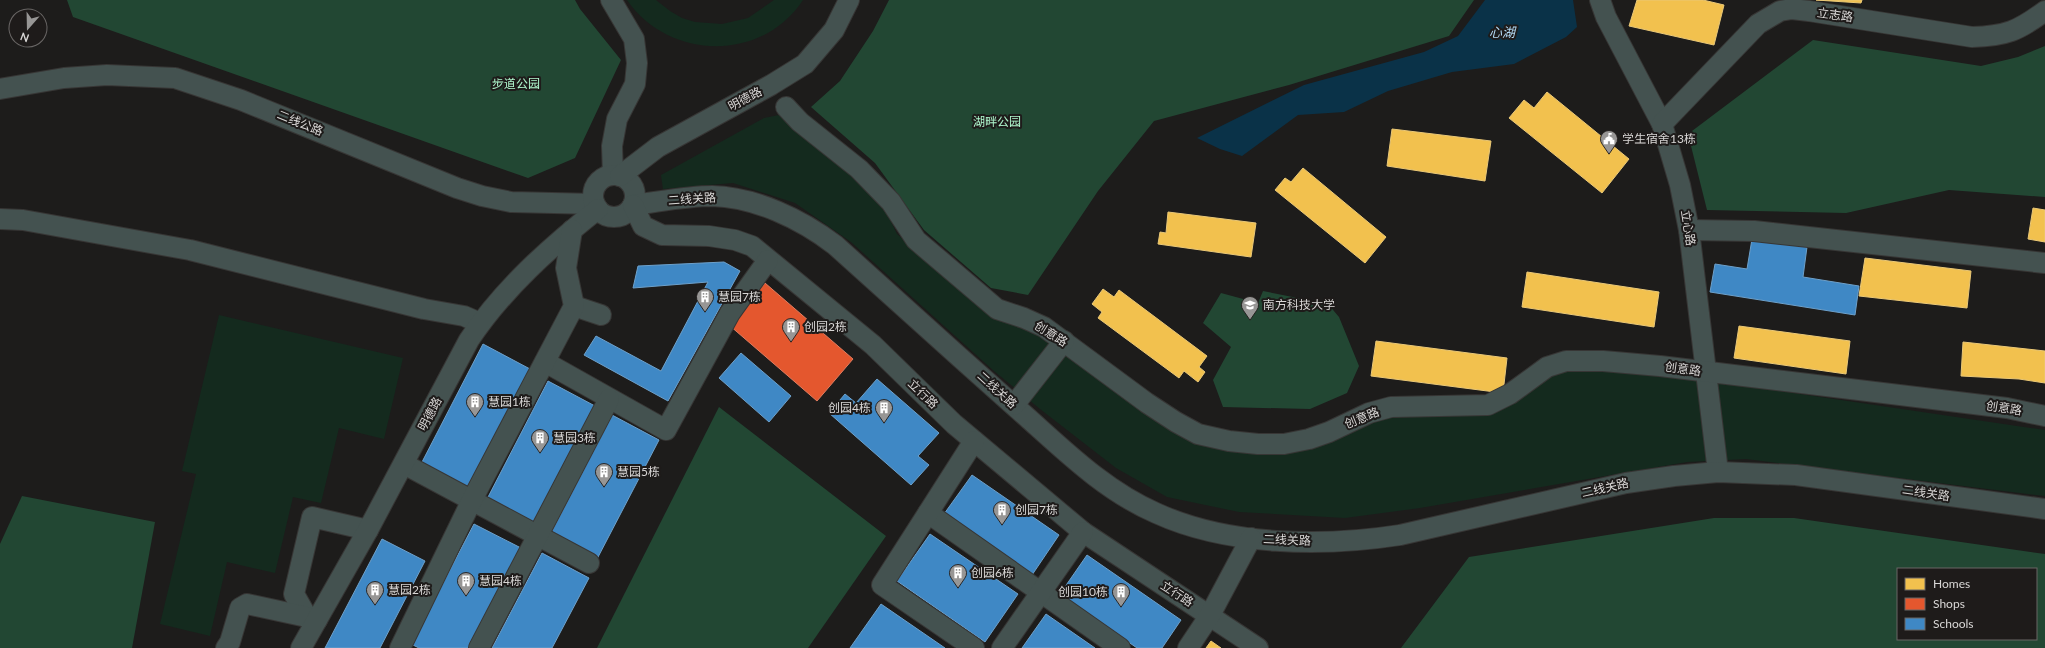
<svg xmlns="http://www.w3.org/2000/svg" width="2045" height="648" font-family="Lato,'Noto Sans SC',sans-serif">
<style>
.green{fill:#142a1e}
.forest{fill:#224733;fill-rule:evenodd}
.water{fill:#0a3248}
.homes{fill:#f2c14e;stroke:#eac877}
.shops{fill:#e4572e;stroke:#e17d60}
.schools{fill:#3f88c5;stroke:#6da0ca}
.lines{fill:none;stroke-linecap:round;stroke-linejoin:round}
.minor-casing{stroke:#373635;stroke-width:22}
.minor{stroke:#445250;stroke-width:20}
.labels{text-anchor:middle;stroke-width:4;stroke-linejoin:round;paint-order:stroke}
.street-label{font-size:12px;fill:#d9d7d6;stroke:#1e1b1a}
.park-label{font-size:12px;fill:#aff8ce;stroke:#1e1b1a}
.poi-label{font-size:12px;fill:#d9d7d6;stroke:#1e1b1a;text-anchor:start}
.water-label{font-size:13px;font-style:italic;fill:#b3daf5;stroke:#1e1b1a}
</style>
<rect width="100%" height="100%" fill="#1d1c1b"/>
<g class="green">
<path d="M627 0H656L670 11 682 18 695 22 722 24 748 18 774 0H803C762 63 668 60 627 0Z"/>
<path d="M779 115 845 168 882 203 897 234 986 310 1021 322 1226 447 1390 413H1466L1566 366 1658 373 2045 430V496L1746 459 1687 462 1420 508 1345 518 1239 512 1167 497 1116 468 1040 409 994 371 851 242 795 203 733 183 663 189 661 175 764 118Z"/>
<path d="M219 315 403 358 384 439 339 428 321 503 293 497 275 573 227 562 210 636 160 624 196 474 182 471Z"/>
</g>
<g class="forest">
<path d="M67 0H575L580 9 621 60 575 158 528 178 73 17Z"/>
<path d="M889 0H1474L1449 36 1289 85 1154 121 1098 191 1028 295 991 288 924 230 875 163 811 107 840 81 873 31Z"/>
<path d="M1813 40 1981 66 2018 57 2045 46V197L1949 190 1846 213 1707 210 1688 134Z"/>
<path d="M1263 291 1328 304 1339 317 1359 366 1347 393 1310 409 1223 407 1213 380 1231 347 1203 323 1221 293 1258 303Z"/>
<path d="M719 407 886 536 808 648H597Z"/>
<path d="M22 496 155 522 132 648H0V544Z"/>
<path d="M1714 518H1794L2045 554V648H1401L1469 557ZM1898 569H2036V639H1898Z"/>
</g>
<path class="water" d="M1485 0H1573L1577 27 1566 37 1514 64 1452 72 1388 91 1344 112 1298 115 1242 156 1220 149 1197 138 1304 85 1424 52 1458 36Z"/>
<g class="homes">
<path d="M1637 0H1703L1724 5 1714 45 1629 26Z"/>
<path d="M1816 0H1862L1861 3Z"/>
<path d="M1547 92 1629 159 1602 193 1509 118 1524 100 1534 108Z"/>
<path d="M1392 129 1491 141 1485 181 1387 166Z"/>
<path d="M1303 168 1386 237 1365 263 1275 190 1285 178 1291 182Z"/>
<path d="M2033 208 2045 210V242L2028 239Z"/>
<path d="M1168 212 1256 223 1251 257 1158 244 1160 232 1166 233Z"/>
<path d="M1865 258 1971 271 1967 308 1859 296Z"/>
<path d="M1527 272 1659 292 1654 327 1522 307Z"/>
<path d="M1103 289 1114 297 1119 290 1207 356 1199 367 1205 372 1198 382 1184 371 1179 378 1098 318 1102 312 1092 304Z"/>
<path d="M1739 326 1850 341 1846 374 1734 358Z"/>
<path d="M1376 341 1507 358 1503 393 1371 376Z"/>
<path d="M1963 342 2045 351V383L2019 379 1961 376Z"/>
<path d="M1211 641 1221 648H1206Z"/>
</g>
<path class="shops" d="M765 283 853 359 817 401 729 325Z"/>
<g class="schools">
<path d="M1752 239 1807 247 1803 277 1859 286 1855 315 1710 292 1715 264 1747 269Z"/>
<path d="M724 262 740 271 668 401 584 355 596 336 661 371 708 282 633 288 638 266Z"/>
<path d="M483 344 530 369 467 489 421 464Z"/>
<path d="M741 353 791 396 769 422 719 378Z"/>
<path d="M877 379 939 433 918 456 929 465 911 485 829 413 845 394 856 403Z"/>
<path d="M548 381 595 406 533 525 486 501Z"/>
<path d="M612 415 659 440 597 559 550 535Z"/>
<path d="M972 475 1059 535 1032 575 944 514Z"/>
<path d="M474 524 521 548 469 648H419L411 644Z"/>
<path d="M930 534 1018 594 985 642 897 581Z"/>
<path d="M382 539 425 561 380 648H325Z"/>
<path d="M542 553 589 578 552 648H492Z"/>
<path d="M1087 555 1181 620 1162 648H1137L1060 594Z"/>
<path d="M881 604 945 648H850Z"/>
<path d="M1046 614 1095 648H1022Z"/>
</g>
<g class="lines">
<defs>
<g id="minor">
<path d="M611 0 634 39 637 63 635 84 617 119 612 146 613 175"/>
<path d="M1600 0 1606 17 1662 124 1680 185 1689 230 1718 472"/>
<path d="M0 89 64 78 107 75 175 78 241 100 457 188 482 196 511 202 595 204"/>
<path d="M786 107 800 122 859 169 891 202 916 240 997 309 1024 318 1044 327 1147 403 1176 422 1198 434 1229 441 1258 444H1284L1309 439 1329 432 1369 413 1391 407 1488 405 1510 394 1547 367 1566 361H1603L1660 366 2007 408 2045 416"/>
<path d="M1662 124 1758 24 1780 11 1792 9 1809 11 1972 37C2006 36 2018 31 2045 11"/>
<circle cx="614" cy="196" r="21"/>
<path d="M620 176 658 147 771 85 805 64 834 30 849 0"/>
<path d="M633 205C658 202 686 196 712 196 755 197 801 219 835 245 896 300 958 356 1020 411 1062 448 1103 490 1156 513 1228 546 1323 547 1400 535L1626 483 1674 476 1718 472 1796 475 2045 509"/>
<path d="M633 205 643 226 662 235 709 236 735 240 752 246 873 345 954 424 1083 532 1258 648"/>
<path d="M0 219 23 220 190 250 424 309 464 316 480 323"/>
<path d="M1689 230 1754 231 2045 263"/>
<path d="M574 306 601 315"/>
<path d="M545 362 666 430 730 313 768 260"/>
<path d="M1014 405 1064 341"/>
<path d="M404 464 589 563"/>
<path d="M928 513 1120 648"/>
<path d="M317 620 307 617 294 594 312 517 368 530"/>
<path d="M226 648 230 642 240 608 247 604 307 617"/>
<path d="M301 648 368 530 469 340C503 289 550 247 598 209"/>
<path d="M400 648 472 500 574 306 566 268 572 230"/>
<path d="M479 648 609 399"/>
<path d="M974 648 882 585 974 441"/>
<path d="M1002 648 1083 532"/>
<path d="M1188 648 1210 615 1251 538"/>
</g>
</defs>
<use href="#minor" class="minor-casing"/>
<use href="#minor" class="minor"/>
</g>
<defs>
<symbol id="civic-pin" viewBox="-11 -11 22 30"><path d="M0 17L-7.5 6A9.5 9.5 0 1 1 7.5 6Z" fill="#979695" stroke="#1e1b1a"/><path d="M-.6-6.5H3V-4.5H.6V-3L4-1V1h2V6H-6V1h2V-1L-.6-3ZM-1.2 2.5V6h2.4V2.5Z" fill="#fff"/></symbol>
<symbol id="building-pin" viewBox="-11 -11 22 30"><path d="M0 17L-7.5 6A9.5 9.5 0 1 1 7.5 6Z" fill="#979695" stroke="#1e1b1a"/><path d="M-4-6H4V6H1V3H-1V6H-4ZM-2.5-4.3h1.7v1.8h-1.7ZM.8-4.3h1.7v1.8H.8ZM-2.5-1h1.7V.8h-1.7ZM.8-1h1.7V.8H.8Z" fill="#fff"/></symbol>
<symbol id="university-pin" viewBox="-11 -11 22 30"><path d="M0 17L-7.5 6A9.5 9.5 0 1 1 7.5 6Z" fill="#979695" stroke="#1e1b1a"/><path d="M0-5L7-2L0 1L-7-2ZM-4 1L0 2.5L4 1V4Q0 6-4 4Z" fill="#fff"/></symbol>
</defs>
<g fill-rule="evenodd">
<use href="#civic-pin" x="1599" y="129" width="20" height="27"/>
<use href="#building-pin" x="695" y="287" width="20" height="27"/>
<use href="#university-pin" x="1240" y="295" width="20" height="27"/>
<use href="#building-pin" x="781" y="317" width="20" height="27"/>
<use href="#building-pin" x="465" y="392" width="20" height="27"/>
<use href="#building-pin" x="874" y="398" width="20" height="27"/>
<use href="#building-pin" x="530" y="428" width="20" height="27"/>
<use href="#building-pin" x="594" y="462" width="20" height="27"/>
<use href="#building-pin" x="992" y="500" width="20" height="27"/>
<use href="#building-pin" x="948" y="563" width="20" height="27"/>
<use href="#building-pin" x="456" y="571" width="20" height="27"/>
<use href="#building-pin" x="365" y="580" width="20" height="27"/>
<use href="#building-pin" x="1111" y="582" width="20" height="27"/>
</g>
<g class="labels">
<g class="street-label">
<text transform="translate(1835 15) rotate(8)" y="4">立志路</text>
<text transform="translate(745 99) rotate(-28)" y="4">明德路</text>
<text transform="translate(300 123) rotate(22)" y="4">二线公路</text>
<text transform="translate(692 199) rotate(-4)" y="4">二线关路</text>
<text transform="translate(1688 228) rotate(81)" y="4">立心路</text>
<text transform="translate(1051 334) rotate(32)" y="4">创意路</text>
<text transform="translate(1683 369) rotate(8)" y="4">创意路</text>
<text transform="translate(997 390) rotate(42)" y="4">二线关路</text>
<text transform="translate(923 394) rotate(44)" y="4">立行路</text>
<text transform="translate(2004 408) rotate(9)" y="4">创意路</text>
<text transform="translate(430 414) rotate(-62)" y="4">明德路</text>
<text transform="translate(1362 418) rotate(-22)" y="4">创意路</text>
<text transform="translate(1605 488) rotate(-13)" y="4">二线关路</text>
<text transform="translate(1926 493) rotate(8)" y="4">二线关路</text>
<text transform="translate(1287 540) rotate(2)" y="4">二线关路</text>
<text transform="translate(1177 594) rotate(33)" y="4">立行路</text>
</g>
<g class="park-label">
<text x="516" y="88">步道公园</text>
<text x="997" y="126">湖畔公园</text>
</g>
<g class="poi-label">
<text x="1622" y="143">学生宿舍13栋</text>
<text x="718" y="301">慧园7栋</text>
<text x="1263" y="309">南方科技大学</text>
<text x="804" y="331">创园2栋</text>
<text x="488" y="406">慧园1栋</text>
<text x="871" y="412" text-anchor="end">创园4栋</text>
<text x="553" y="442">慧园3栋</text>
<text x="617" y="476">慧园5栋</text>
<text x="1015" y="514">创园7栋</text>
<text x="971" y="577">创园6栋</text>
<text x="479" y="585">慧园4栋</text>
<text x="388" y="594">慧园2栋</text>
<text x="1108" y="596" text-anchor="end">创园10栋</text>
</g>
<g class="water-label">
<text x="1502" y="37">心湖</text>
</g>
</g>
<rect x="1897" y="568" width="140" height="72" fill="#1e1b1a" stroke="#696665"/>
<rect x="1905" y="578" width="20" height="12" fill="#f2c14e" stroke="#696665"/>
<text x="1933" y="588" font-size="12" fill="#d9d7d6">Homes</text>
<rect x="1905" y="598" width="20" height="12" fill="#e4572e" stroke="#696665"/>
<text x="1933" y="608" font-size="12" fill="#d9d7d6">Shops</text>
<rect x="1905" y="618" width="20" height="12" fill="#3f88c5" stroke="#696665"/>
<text x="1933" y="628" font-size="12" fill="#d9d7d6">Schools</text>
<g transform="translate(28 28) rotate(200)"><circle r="19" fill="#1e1b1a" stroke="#696665"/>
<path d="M0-3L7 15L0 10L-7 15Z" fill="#979695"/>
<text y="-6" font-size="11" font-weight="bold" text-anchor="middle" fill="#d9d7d6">N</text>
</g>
</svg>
